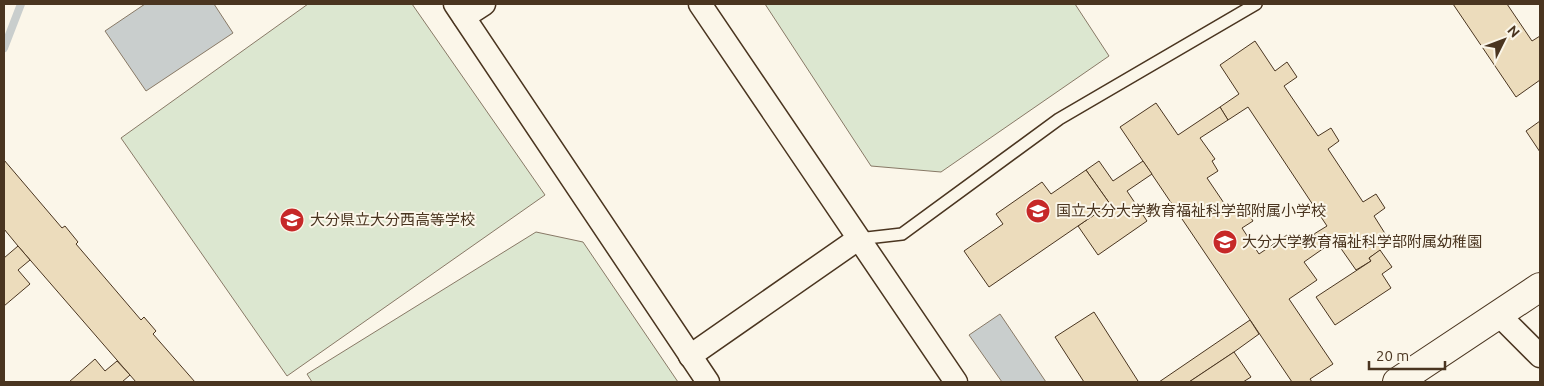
<svg xmlns="http://www.w3.org/2000/svg" width="1544" height="386" font-family="Ubuntu,'Noto Sans JP',sans-serif">
<style>
.green{fill:#dce7d0;stroke:#887966}
.water{fill:#c9cecd;stroke:#887966}
.lines{fill:none;stroke-linecap:round;stroke-linejoin:round}
.stream{stroke:#c9cecd;stroke-width:8}
.building{fill:#ecdcbc;stroke:#4a3520}
.lane-casing{stroke:#4a3520;stroke-width:14}
.street-casing{stroke:#4a3520;stroke-width:25}
.secondary-casing{stroke:#4a3520;stroke-width:30}
.lane{stroke:#fbf6e9;stroke-width:11}
.street{stroke:#fbf6e9;stroke-width:22}
.secondary{stroke:#fbf6e9;stroke-width:28}
.labels{text-anchor:middle;stroke-width:4;stroke-linejoin:round;paint-order:stroke}
.poi-label{font-size:15px;fill:#4a3520;stroke:#fbf6e9;text-anchor:start}
</style>
<rect width="100%" height="100%" fill="#fbf6e9"/>
<g class="green">
<path d="M308 4H412L545 195 287 376 121 138Z"/>
<path d="M765 4H1075L1109 56 941 172 871 166Z"/>
<path d="M536 232 583 242 678 382H312L307 374Z"/>
</g>
<g class="water">
<path d="M145 4H214L233 33 146 91 105 31Z"/>
<path d="M1000 314 1046 382H1002L969 335Z"/>
</g>
<g class="lines">
<path class="stream" d="M4 48 21 4"/>
</g>
<g class="building">
<path d="M1453 4H1507L1532 41 1540 36V80L1516 97Z"/>
<path d="M1255 41 1275 71 1287 62 1297 77 1284 86 1318 136 1331 128 1339 141 1328 149 1363 202 1376 194 1385 208 1374 216 1391 243 1369 258 1371 261 1356 270 1335 240 1324 248 1314 234 1327 226 1248 107 1228 120 1220 107 1239 94 1220 65Z"/>
<path d="M1156 103 1178 135 1220 107 1228 120 1200 138 1215 159 1212 161 1218 171 1207 178 1230 212 1242 204 1253 221 1242 228 1259 254 1287 235 1295 247 1314 234 1324 248 1304 262 1317 280 1289 299 1333 364 1310 379 1312 382H1292L1120 127Z"/>
<path d="M1540 121V152L1526 131Z"/>
<path d="M4 160 62 228 65 226 78 242 76 244 141 320 144 317 156 331 153 334 195 382H136L18 246 4 229Z"/>
<path d="M1099 161 1113 181 1143 161 1152 174 1127 191 1147 221 1098 255 1078 226 1110 204 1086 170Z"/>
<path d="M1086 170 1110 204 989 287 964 251 1003 224 996 214 1042 182 1051 194Z"/>
<path d="M18 246 30 260 18 270 30 284 4 306V258Z"/>
<path d="M1380 250 1392 267 1382 274 1391 288 1335 325 1316 297 1371 261 1369 258Z"/>
<path d="M1094 312 1138 381 1136 382H1084L1055 337Z"/>
<path d="M1250 320 1259 334 1234 352 1189 382H1159Z"/>
<path d="M1234 352 1251 377 1243 382H1189Z"/>
<path d="M95 359 105 371 117 361 130 375 122 382H69Z"/>
</g>
<g class="lines">
<defs>
<path id="lane" d="M858 239 902 234 1059 119 1256 4"/>
<g id="street">
<path d="M455 4 708 382"/>
<path d="M700 4 956 382"/>
<path d="M464 17 484 4"/>
<path d="M1498 314 1540 356"/>
<path d="M690 356 858 239"/>
</g>
<path id="secondary" d="M1397 382 1540 287"/>
</defs>
<use href="#lane" class="lane-casing"/>
<use href="#street" class="street-casing"/>
<use href="#secondary" class="secondary-casing"/>
<use href="#lane" class="lane"/>
<use href="#street" class="street"/>
<use href="#secondary" class="secondary"/>
</g>
<defs>
<symbol id="school-disc" viewBox="-11 -11 22 22"><circle r="9.5" fill="#c62828" stroke="#fbf6e9"/><path d="M0-5L7-2L0 1L-7-2ZM-4 1L0 2.5L4 1V4Q0 6-4 4Z" fill="#fff"/></symbol>
</defs>
<g fill-rule="evenodd">
<use href="#school-disc" x="1024" y="197" width="28" height="28"/>
<use href="#school-disc" x="278" y="206" width="28" height="28"/>
<use href="#school-disc" x="1211" y="228" width="28" height="28"/>
</g>
<g class="labels">
<g class="poi-label">
<text x="1056" y="216">国立大分大学教育福祉科学部附属小学校</text>
<text x="310" y="225">大分県立大分西高等学校</text>
<text x="1242" y="247">大分大学教育福祉科学部附属幼稚園</text>
</g>
</g>
<rect width="1544" height="386" fill="none" stroke="#4a3520" stroke-width="10"/>
<g transform="translate(1504 40) rotate(48)" stroke="#fbf6e9" stroke-width="4" paint-order="stroke">
<path d="M0-4L9 19L0 12L-9 19Z" fill="#4a3520"/>
<text y="-8" font-size="14" font-weight="bold" text-anchor="middle" fill="#4a3520">N</text>
</g>
<path d="M1369 361v8h76v-8" fill="none" stroke="#4a3520" stroke-width="2.5"/>
<text x="1376" y="361" font-size="15" fill="#4a3520" stroke="#fbf6e9" stroke-width="4" paint-order="stroke">20 m</text>
</svg>
